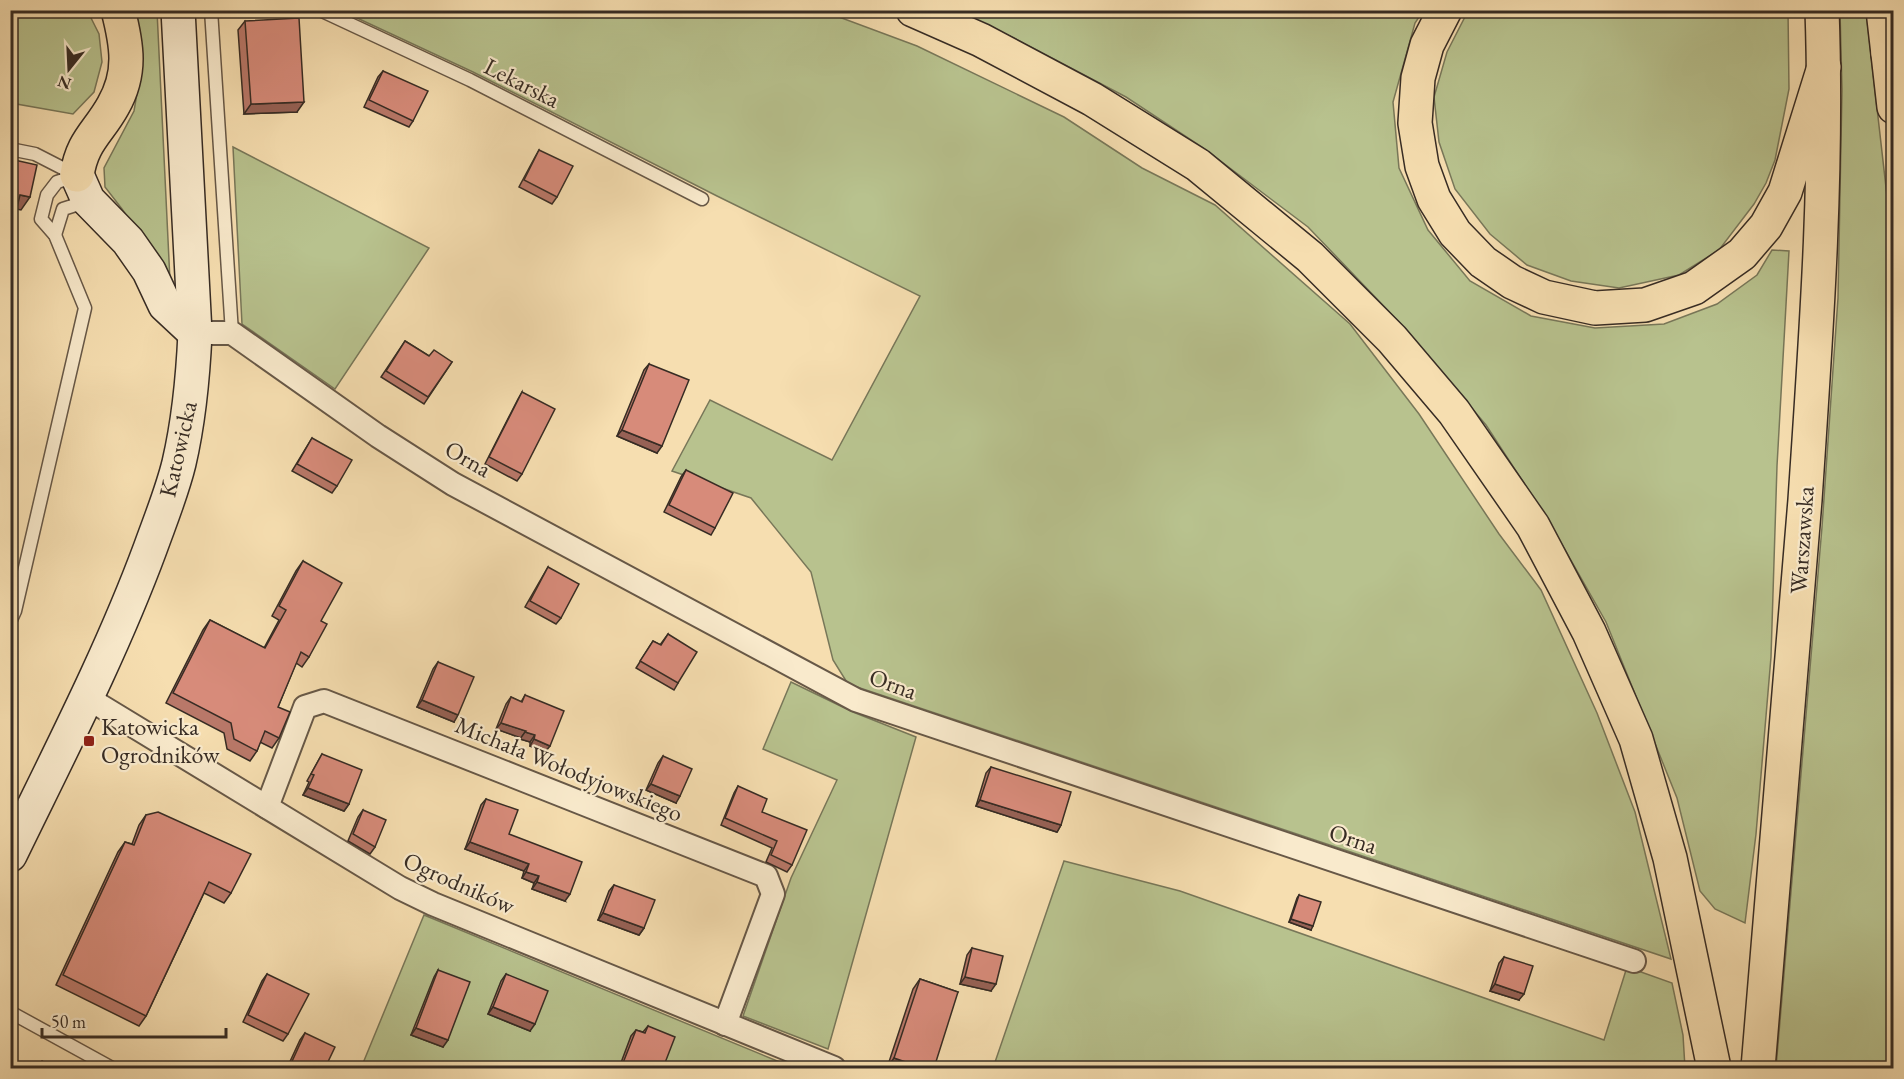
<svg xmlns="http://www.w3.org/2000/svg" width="1904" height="1079" font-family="'EB Garamond',serif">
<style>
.green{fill:#b8c28e;stroke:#787759;stroke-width:1.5}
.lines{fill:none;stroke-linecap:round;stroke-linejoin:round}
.lane-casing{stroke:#675847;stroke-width:15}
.street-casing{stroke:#675847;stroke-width:26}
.secondary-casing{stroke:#372c24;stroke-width:36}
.primary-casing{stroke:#372c24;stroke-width:36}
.highway-casing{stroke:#372c24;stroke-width:36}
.lane{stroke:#f9eacc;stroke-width:12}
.street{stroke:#f9eacc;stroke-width:22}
.secondary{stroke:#f9eacc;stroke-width:33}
.primary{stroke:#f6deb0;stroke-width:33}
.highway{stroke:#f6deb0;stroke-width:33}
.wall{fill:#b97869;stroke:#372c24;stroke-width:1.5}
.shaded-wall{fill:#966155;stroke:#372c24;stroke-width:1.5}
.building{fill:#d78b7a;stroke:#372c24;stroke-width:1.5}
.poi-dot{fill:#8f2418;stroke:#f9eacc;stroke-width:2}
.labels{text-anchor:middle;stroke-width:4.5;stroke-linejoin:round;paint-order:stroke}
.street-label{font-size:24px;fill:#372c24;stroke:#f9eacc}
.poi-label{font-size:24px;fill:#372c24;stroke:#f9eacc;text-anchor:start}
</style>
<rect width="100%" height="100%" fill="#f6deb0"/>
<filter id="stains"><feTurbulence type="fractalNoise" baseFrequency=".00333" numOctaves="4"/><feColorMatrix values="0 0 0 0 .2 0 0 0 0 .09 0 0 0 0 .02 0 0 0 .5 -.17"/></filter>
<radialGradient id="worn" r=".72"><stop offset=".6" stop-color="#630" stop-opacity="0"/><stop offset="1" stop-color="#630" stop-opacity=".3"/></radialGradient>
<g class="green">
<path d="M87 10 99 34 102 62 94 92 73 114 11 103V11Z"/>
<path d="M130 11H157L170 281 122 209 105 187 104 168 134 111 140 76Z"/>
<path d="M342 11H823L917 46 1064 117 1142 168 1215 205 1350 324 1419 414 1499 534 1541 590 1597 713 1635 812 1671 959 848 684 833 660 811 572 751 498 672 471 710 400 832 460 920 296 717 196 473 72Z"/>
<path d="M953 11H1423L1415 23 1393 102 1399 168 1428 230 1470 281 1531 316 1595 328 1664 324 1717 304 1757 275 1772 250 1789 251 1777 466 1771 657 1756 834 1745 923 1715 909 1700 891 1677 798 1606 622 1548 520 1486 425 1399 322 1308 227 1202 147 1126 97 1014 38Z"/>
<path d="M1468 11H1788L1789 89 1775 160 1766 183 1754 204 1719 250 1679 275 1619 288 1571 281 1527 265 1490 234 1455 189 1439 142 1434 97 1447 52Z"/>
<path d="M1840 11H1866L1894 258 1893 1068H1776L1822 527 1838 298 1842 90Z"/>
<path d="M233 147 429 248 335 389 242 324Z"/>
<path d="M791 682 853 712 916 737 828 1049 743 1016 791 878 837 780 763 749Z"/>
<path d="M1064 861 1180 891 1604 1040 1627 967 1672 983 1683 1035 1685 1068H993Z"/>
<path d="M424 915 782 1063 780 1068H361Z"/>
</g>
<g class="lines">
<defs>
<g id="lane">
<path d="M211 10 232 333"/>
<path d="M320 10 470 80 702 199"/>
<path d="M10 149 35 154 76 175"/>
<path d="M55 235 63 209 88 201"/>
<path d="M10 622 15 611 85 308 55 235 41 219 47 195 57 182 76 176"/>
<path d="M10 1012 112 1068"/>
</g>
<g id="street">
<path d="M195 333H232L378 436 453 484 856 700 1634 961"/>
<path d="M86 697 400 888 433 904 834 1068"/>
<path d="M267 807 305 707 324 701 766 876 773 894 725 1024"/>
</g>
<g id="secondary">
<path d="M77 175 88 200 128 241 149 271 165 305 195 333"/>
<path d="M10 855C59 754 111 654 150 549 160 521 172 492 179 463 189 420 193 377 195 333L178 10"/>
</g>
<g id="primary">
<path d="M1883 10 1894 107"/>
<path d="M1758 1068C1774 879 1791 690 1805 500 1816 337 1828 174 1822 10"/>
</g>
<g id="highway">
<path d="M913 10 981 40 1092 99 1198 165 1310 257 1392 339 1454 412 1533 526 1589 632 1636 739 1670 858 1714 1068"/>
<path d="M1445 10 1427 45 1418 78 1415 123 1422 166 1434 199 1455 233 1483 262 1512 282 1544 297 1595 308 1645 305 1694 288 1742 254 1766 226 1785 192 1824 67"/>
<path d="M1888 53 1894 77"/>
<path d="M77 175C82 141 98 133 113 106 132 73 127 45 118 10"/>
</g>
</defs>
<use href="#lane" class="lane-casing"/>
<use href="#street" class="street-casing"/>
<use href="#secondary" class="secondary-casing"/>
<use href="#primary" class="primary-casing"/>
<use href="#highway" class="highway-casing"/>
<use href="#lane" class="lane"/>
<use href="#street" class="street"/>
<use href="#secondary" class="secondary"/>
<use href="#primary" class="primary"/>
<use href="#highway" class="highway"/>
</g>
<g class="wall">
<path d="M245 21 297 112 244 114 238 30Z"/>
<path d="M383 71 413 121 409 127 364 107 378 77Z"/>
<path d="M539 150 557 197 552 204 519 187 535 157Z"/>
<path d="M405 341 429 356 452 362 424 404 381 377Z"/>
<path d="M649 364 657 453 617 436 644 370Z"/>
<path d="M522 392V474L517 481 485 464 518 399Z"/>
<path d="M312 438 337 486 332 493 292 471Z"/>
<path d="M686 470 715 528 711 535 664 512 681 477Z"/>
<path d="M303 561 321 621 309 657 302 667 296 663 278 707 279 738 272 748 260 742 257 751 250 761 227 749 224 733 166 703 203 630 210 620 264 648 279 620 272 616 296 571Z"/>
<path d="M548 567 561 618 556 624 525 607Z"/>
<path d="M668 634 678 683 674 690 636 668 653 641 660 645Z"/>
<path d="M438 662 454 722 417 707 433 669Z"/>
<path d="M525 695 545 752 530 746V742L520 739 521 738 496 729 506 704 511 697 521 702Z"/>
<path d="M322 754 349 804 344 811 303 795 309 782 307 781Z"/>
<path d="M663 756 676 803 646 790 658 763Z"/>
<path d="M991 767 1061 825 1057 832 976 806 986 773Z"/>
<path d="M738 786 762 812 792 865 787 872 766 862 772 848 721 825 734 793Z"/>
<path d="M486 799 509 834 565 901 532 889 534 883 522 878 524 871 465 849 481 805Z"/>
<path d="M363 810 375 847 370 854 348 841 358 817Z"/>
<path d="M146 815 231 893 224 903 204 893 146 1016 139 1026 56 985 118 852 125 842 132 844 139 825Z"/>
<path d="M614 885 644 928 639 935 598 920 609 891Z"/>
<path d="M1299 895 1311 930 1289 922 1297 898Z"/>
<path d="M972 948 991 991 960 984 967 955Z"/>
<path d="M1504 957 1519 1000 1490 991 1499 963Z"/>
<path d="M438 970 443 1047 411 1035 434 977Z"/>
<path d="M267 974 288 1034 283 1041 243 1022 262 981Z"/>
<path d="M506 974 530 1031 488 1014 501 981Z"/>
<path d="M920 979 958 992 887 1068 913 989Z"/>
<path d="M648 1026 663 1068H619L631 1036 636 1030 643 1032Z"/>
<path d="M305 1033 325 1068H287L300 1040Z"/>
</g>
<g class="shaded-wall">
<path d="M304 102 297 112 244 114 251 104Z"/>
<path d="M20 195 30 197 21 210 11 208Z"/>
<path d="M622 430 662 446 657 453 617 436Z"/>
<path d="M422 700 458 715 454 722 417 707Z"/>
<path d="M501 723 526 731 521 738 496 729Z"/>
<path d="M525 732 535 735 530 742 520 739Z"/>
<path d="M534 739 550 746 545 752 530 746Z"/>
<path d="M651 784 680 796 676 803 646 790Z"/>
<path d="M308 788 349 804 344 811 303 795Z"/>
<path d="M980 800 1061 825 1057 832 976 806Z"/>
<path d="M470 842 529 864 524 871 465 849Z"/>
<path d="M526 872 539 876 534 883 522 878Z"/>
<path d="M537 882 570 894 565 901 532 889Z"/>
<path d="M603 913 644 928 639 935 598 920Z"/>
<path d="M1291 919 1313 926 1311 930 1289 922Z"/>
<path d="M965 977 996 984 991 991 960 984Z"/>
<path d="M1495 984 1524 994 1519 1000 1490 991Z"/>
<path d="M493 1007 535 1024 530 1031 488 1014Z"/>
<path d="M416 1028 448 1040 443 1047 411 1035Z"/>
<path d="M894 1058 923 1068H887Z"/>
</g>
<g class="building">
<path d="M299 18 304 102 251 104 245 21Z"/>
<path d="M383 71 428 91 413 121 369 100Z"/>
<path d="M539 150 573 166 557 197 524 180Z"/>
<path d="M10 159 37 165 30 197 20 195 10 236Z"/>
<path d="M405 341 429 356 434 350 452 362 428 397 386 371Z"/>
<path d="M649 364 689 380 662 446 622 430Z"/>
<path d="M522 392 555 409 522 474 489 457Z"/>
<path d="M312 438 352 460 337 486 297 464Z"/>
<path d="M686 470 733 493 715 528 669 505Z"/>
<path d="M303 561 342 583 321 621 327 624 309 657 301 652 278 707 290 712 279 738 265 731 257 751 234 739 231 723 173 693 210 620 265 648 286 610 279 606Z"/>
<path d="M548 567 579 584 561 618 530 601Z"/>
<path d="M668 634 697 652 678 683 640 661 653 641 661 645Z"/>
<path d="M438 662 474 677 458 715 422 700Z"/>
<path d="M525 695 564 711 550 746 534 739 535 735 525 732 526 731 501 723 511 697 522 702Z"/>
<path d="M322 754 362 770 349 804 308 788 314 775 311 774Z"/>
<path d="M663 756 692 769 680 796 651 784Z"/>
<path d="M991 767 1071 792 1061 825 980 800Z"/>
<path d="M738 786 767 799 762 812 807 830 792 865 771 855 777 841 725 818Z"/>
<path d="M486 799 518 810 509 834 582 862 570 894 537 882 539 876 526 872 529 864 470 842Z"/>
<path d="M363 810 386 820 375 847 353 834Z"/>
<path d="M158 812 251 854 231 893 209 882 146 1016 63 975 125 842 134 845 146 815Z"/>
<path d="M614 885 655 900 644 928 603 913Z"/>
<path d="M1299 895 1321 902 1313 926 1291 919Z"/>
<path d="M972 948 1003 956 996 984 965 977Z"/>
<path d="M1504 957 1533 966 1524 994 1495 984Z"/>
<path d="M438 970 470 982 448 1040 416 1028Z"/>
<path d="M267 974 309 994 288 1034 248 1015Z"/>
<path d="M506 974 548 991 535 1024 493 1007Z"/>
<path d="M920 979 958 992 934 1068H923L894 1058Z"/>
<path d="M648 1026 675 1037 663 1068H621L636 1030 645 1033Z"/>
<path d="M305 1033 335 1047 325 1068H289Z"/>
<path d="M42 1061 56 1068H37Z"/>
</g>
<rect class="poi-dot" x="83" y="735" width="12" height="12" rx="3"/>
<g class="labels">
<g class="street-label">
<text transform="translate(522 83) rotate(27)" y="8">Lekarska</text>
<text transform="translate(178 449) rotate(-77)" y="8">Katowicka</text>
<text transform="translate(468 459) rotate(30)" y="8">Orna</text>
<text transform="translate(1802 540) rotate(-86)" y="8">Warszawska</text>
<text transform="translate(893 684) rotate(20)" y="8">Orna</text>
<text transform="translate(569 769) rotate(22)" y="8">Michała Wołodyjowskiego</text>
<text transform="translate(1353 839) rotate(18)" y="8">Orna</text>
<text transform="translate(459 883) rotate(24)" y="8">Ogrodników</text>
</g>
<g class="poi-label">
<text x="101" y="735">Katowicka<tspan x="101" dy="28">Ogrodników</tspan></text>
</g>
</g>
<rect width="1904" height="1079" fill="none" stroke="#f6deb0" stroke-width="36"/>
<rect x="12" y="12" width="1880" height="1055" fill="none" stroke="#372c24" stroke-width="3"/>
<rect x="18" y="18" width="1868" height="1043" fill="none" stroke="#372c24" stroke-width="1.5"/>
<g transform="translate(69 69) rotate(198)" stroke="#f9eacc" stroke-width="4.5" paint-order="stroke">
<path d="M0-4.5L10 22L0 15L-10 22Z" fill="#372c24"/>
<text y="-9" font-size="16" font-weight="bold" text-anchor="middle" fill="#372c24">N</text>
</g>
<path d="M42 1028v9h184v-9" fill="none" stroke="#372c24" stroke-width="3"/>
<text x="51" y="1028" font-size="18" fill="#372c24" stroke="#f9eacc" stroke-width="4.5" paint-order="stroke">50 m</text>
<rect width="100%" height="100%" filter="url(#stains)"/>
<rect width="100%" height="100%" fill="url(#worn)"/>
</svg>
